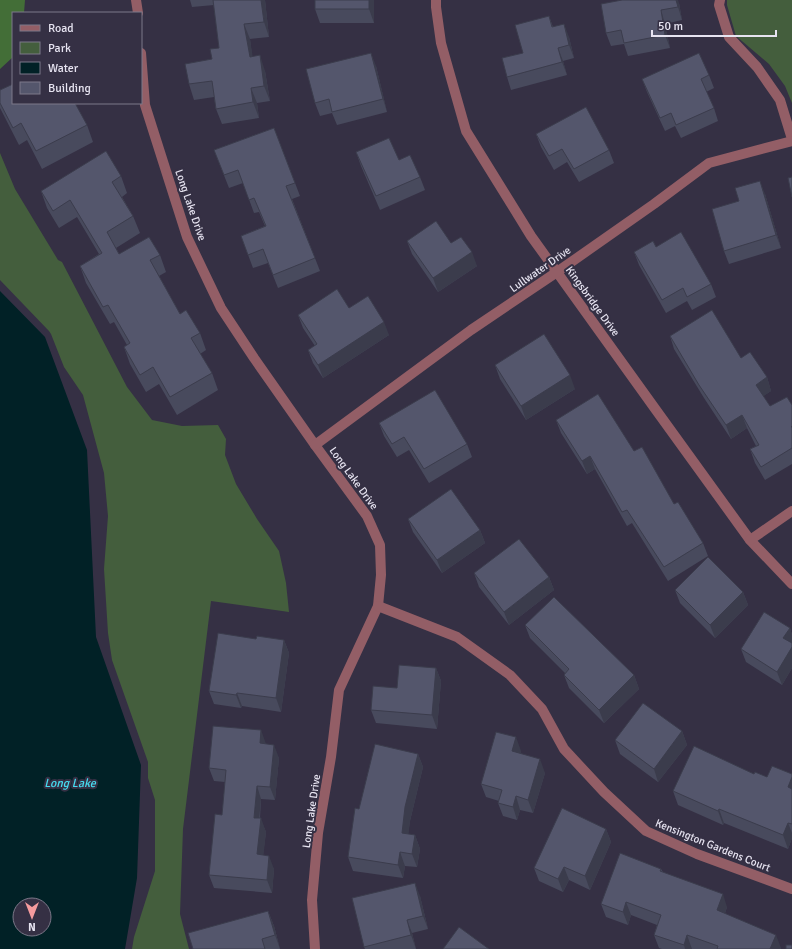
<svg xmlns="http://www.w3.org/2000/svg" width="792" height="949" font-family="Signika,sans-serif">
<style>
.green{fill:#445e3d}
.forest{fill:#436e37}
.water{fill:#012126;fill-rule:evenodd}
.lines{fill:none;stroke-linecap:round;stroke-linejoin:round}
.minor{stroke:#935e66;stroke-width:10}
.wall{fill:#484a5d}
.shaded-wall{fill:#3b3c4c}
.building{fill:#54566c;stroke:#3b3c4c}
.labels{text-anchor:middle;stroke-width:4;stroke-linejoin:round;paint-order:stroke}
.street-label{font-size:11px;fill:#e7e4f1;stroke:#353044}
.water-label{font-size:12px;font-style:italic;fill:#46ddf1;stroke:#353044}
</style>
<rect width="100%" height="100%" fill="#353044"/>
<g class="green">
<path d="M727 0H792V103L785 86 769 64 736 36 727 5Z"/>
<path d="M0 153 15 189 58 260 62 262 127 387 152 420 182 426 218 425 226 439 225 455 236 484 257 519 279 551 286 583 289 612 211 601 183 829 180 914 189 949H132L134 937 155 871V800L148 778V762L112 660 108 633 104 569 108 516 104 473 83 395 64 367 51 334 49 331 0 280Z"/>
</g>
<path class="forest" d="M0 0H25L24 13H13V57L0 69Z"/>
<path class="water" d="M0 291 45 337 87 450 96 637 141 765 137 878 125 949H0ZM20 905H44V929H20Z"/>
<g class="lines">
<g class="minor">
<path d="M136 0 138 13"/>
<path d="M436 0V7L441 43 466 131 531 236 656 410 750 540 792 584"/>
<path d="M720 0 719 5 729 37 757 67 780 100 792 139"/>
<path d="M141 53 145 105 187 237 221 308 254 358 315 445 367 516 380 545 381 575 378 606 339 690 331 757 318 833 312 900 315 949"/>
<path d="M315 445 471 330 557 272 654 204 709 163 792 141"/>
<path d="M750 540 792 511"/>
<path d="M378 606 457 637 510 675 542 709 564 749 604 792 646 831 697 854 792 889"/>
</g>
</g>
<g class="wall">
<path d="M190 0H265L269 37 250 39 252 56 265 71 270 101 257 103 259 118 222 124 216 109 214 97 194 100 189 84 212 59 219 48 214 5 192 7Z"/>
<path d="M374 0V23H320L315 9Z"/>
<path d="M679 3 682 20 665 24 670 48 628 56 624 44 611 46 606 33Z"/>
<path d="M549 16 553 27 569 37 574 58 563 61 567 75 511 90 507 77Z"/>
<path d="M376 66 387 112 337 125 332 113 320 116 315 103Z"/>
<path d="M709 75 714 88 706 92 714 108 718 121 681 138 675 126 665 131 647 92 642 79Z"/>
<path d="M0 90 87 125 93 142 42 169 27 140 19 145 0 108Z"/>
<path d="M274 128 300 196 292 199 320 271 278 288 268 263 253 268 241 236 265 226 259 212 254 213 243 183 229 188 214 150Z"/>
<path d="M536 134 609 150 614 163 579 182 567 162 554 170 541 147Z"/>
<path d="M356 152 420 177 425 190 380 210 361 166Z"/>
<path d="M121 176 127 193 122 197 133 216 140 233 116 248 119 254 160 255 166 272 159 276 180 314 200 333 206 350 200 354 212 373 218 390 177 415 159 384 146 392 130 364 124 347 127 345 114 322 110 324 86 283 80 266 99 254 77 217 59 228 47 208 41 191Z"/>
<path d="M765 194 781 248 729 264 724 251 739 201Z"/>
<path d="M407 241 451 243 477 266 438 292 412 254Z"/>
<path d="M656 247 711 284 716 297 692 310 687 301 666 313 639 265 634 252Z"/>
<path d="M349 308 389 335 323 378 313 363 308 350 315 346 303 328 298 315Z"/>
<path d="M670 336 741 358 767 377 771 391 763 396 770 406 792 405V464L765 480 755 463 750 449 756 446 747 428 731 439 704 398 674 349Z"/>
<path d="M495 365 575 389 526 420 500 379Z"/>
<path d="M556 420 634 451 703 543 708 556 668 581 632 523 627 526 595 469 587 474 561 433Z"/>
<path d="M379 423 467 444 472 457 429 483 409 450 397 457 384 436Z"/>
<path d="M408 519 480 530 485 543 442 573 413 532Z"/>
<path d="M474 573 549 577 554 590 509 625 479 587Z"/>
<path d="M675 590 743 592 748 605 715 638 680 603Z"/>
<path d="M525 625 634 675 639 689 604 723 569 688 564 675 565 673 530 638Z"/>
<path d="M790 628 792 635V668L782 685 746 662 741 649Z"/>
<path d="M284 640 289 653 281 712 242 706 241 708 214 704 209 691Z"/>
<path d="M436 668 441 681 437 729 376 723 371 710 397 688Z"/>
<path d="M682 731 687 745 658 782 620 754 615 740Z"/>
<path d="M266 744 279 758 275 800 261 799 260 818 266 832 263 855 274 869 272 893 214 888 209 875 222 815 225 782 214 781 209 768Z"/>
<path d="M521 751 520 754 545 773 533 813 520 810 517 820 503 816 498 803 499 801 486 797 481 784Z"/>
<path d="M418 754 423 767 410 821 408 834 415 835 420 849 417 867 405 866 403 878 353 871 348 857 359 809Z"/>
<path d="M754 774 767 777 792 774V838L788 849 724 823 723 825 678 805 673 791Z"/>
<path d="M606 829 611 842 590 890 569 880 563 892 539 881 534 868Z"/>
<path d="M661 869 663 872 727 907 725 913 781 948V949H662L659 948 654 935 657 925 631 915 628 925 606 917 601 904Z"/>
<path d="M420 896 428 929 412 933 416 949H365L364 947Z"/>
<path d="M268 911 274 926 280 949H193Z"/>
</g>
<g class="shaded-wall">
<path d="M261 0H265L269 37 264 22Z"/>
<path d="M369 0H374V23L369 9Z"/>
<path d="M676 0H678L679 3 682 20 678 7Z"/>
<path d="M661 10 665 24 670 48 665 35Z"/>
<path d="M244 24 250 39 255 72 250 57Z"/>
<path d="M564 24 569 37 574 58 569 45Z"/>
<path d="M558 48 563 61 567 75 562 62Z"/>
<path d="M371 53 376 66 387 112 383 99Z"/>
<path d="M260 55 265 71 270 101 264 86Z"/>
<path d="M251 88 257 103 259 118 253 102Z"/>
<path d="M760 181 765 194 781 248 776 235Z"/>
<path d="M472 252 477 266 438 292 433 278Z"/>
<path d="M384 322 389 335 323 378 318 365Z"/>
<path d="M570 375 575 389 526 420 521 406Z"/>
<path d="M767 377 771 391 761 398 756 385Z"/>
<path d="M742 415 747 428 731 439 726 425Z"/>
<path d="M590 456 595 469 587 474 582 461Z"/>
<path d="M480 530 485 543 442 573 437 560Z"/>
<path d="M549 577 554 590 509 625 504 612Z"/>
<path d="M743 592 748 605 715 638 710 625Z"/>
<path d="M790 628 792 635V645L783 638Z"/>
<path d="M284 640 289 653 281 712 276 698Z"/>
<path d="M792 647V668L782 685 777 672Z"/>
<path d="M436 668 441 681 437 729 432 715Z"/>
<path d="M634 675 639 689 604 723 599 710Z"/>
<path d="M237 693 242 706 241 708 236 695Z"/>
<path d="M261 730 266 744 260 743Z"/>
<path d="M682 731 687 745 658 782 654 769Z"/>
<path d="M516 737 521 751 517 765 512 751Z"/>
<path d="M274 745 279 758 275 800 270 787Z"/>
<path d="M418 754 423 767 410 821 407 847 402 833 405 807Z"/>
<path d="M540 759 545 773 533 813 528 800Z"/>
<path d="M792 777V799L788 787Z"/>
<path d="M257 786 261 799 258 831 254 818Z"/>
<path d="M516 796 520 810 517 820 513 807Z"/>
<path d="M719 809 724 823 723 825 718 811Z"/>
<path d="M261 818 266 832 262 868 257 854Z"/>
<path d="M788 823 792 833V838L788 849 783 835Z"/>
<path d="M606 829 611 842 590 890 585 876Z"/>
<path d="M415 835 420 849 417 867 412 854Z"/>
<path d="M400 852 405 866 403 878 398 865Z"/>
<path d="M269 856 274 869 272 893 267 880Z"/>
<path d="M564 867 569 880 563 892 558 879Z"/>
<path d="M415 883 420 896 428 929 423 916Z"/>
<path d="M723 894 727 907 722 923 717 910Z"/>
<path d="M626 902 631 915 628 925 623 912Z"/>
<path d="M268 911 274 926 280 949 275 935Z"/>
<path d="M407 920 412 933 416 949 411 935Z"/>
<path d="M687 935 692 949H685L684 945Z"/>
<path d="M776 935 781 948V949H770Z"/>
</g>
<g class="building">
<path d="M213 0H261L264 22 244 24 250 57 260 55 264 86 251 88 253 102 216 109 212 81 189 84 185 64 212 59 210 49 219 48Z"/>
<rect x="315" y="0" width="54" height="9"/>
<path d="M622 0H676L678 7 661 10 665 35 624 43 621 30 606 33 601 4Z"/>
<path d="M549 16 552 27 564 24 569 45 558 48 562 62 507 77 502 58 523 53 515 25Z"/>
<path d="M371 53 383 99 332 112 329 99 315 103 306 69Z"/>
<path d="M699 53 709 75 701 79 714 108 676 125 671 113 660 118 642 79Z"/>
<path d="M13 84V103H75L87 125 36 151 21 123 13 128 0 103V90Z"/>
<path d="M586 107 609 150 574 169 562 149 549 156 536 134Z"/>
<path d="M274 128 295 183 286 186 315 258 273 275 263 249 248 255 241 236 266 226 254 198 249 200 238 170 224 175 214 150Z"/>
<path d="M389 138 399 160 410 155 420 177 376 196 356 152Z"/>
<path d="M106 151 121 176 112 182 133 216 107 232 119 254 149 237 160 255 150 260 180 314 186 310 200 333 191 338 212 373 170 397 153 367 140 375 124 347 130 343 108 305 103 307 80 266 102 253 70 200 53 211 41 191Z"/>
<path d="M792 177V197L788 178Z"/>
<path d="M760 181 776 235 724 251 712 209 739 201 735 188Z"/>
<path d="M436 221 451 243 461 237 472 252 433 278 407 241Z"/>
<path d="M681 232 711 284 687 297 683 288 662 300 634 252 653 241 656 247Z"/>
<path d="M337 289 349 308 368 296 384 322 318 365 308 350 317 344 298 315Z"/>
<path d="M712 310 741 358 750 352 767 377 756 385 770 406 787 397 792 405V426L791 427H792V448L761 467 750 449 759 445 742 415 726 425 699 385 670 336Z"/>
<path d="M544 334 570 375 521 406 495 365Z"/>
<path d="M435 390 467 444 424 469 404 437 392 444 379 423Z"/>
<path d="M598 394 634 451 642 447 674 504 678 502 703 543 664 567 627 510 622 512 590 456 582 461 556 420Z"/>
<path d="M451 489 480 530 437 560 408 519Z"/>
<path d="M519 539 549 577 504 612 474 573Z"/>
<path d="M708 557 743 592 710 625 675 590Z"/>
<path d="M554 597 634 675 599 710 564 675 569 669 525 625Z"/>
<path d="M764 612 790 628 783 638 792 643V647L777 672 741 649Z"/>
<path d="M218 633 256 639 257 636 284 640 276 698 237 693 236 695 209 691Z"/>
<path d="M399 665 436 668 432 715 371 710 373 686 397 688Z"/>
<path d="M643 703 682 731 654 769 615 740Z"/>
<path d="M213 726 261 730 260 743 274 745 270 787 257 786 254 818H261L257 854 269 856 267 880 209 875 215 814 222 815 226 770 209 768Z"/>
<path d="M496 732 516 737 512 751 540 759 528 800 516 796 513 807 498 803 502 790 481 784Z"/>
<path d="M375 744 418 754 405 807 402 833 415 835 412 854 400 852 398 865 348 857 355 808 359 809Z"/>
<path d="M694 746 754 774 755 772 767 777 772 766 792 774V777L788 787 792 789V824L788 823 783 835 719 809 718 811 673 791Z"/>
<path d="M562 808 606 829 585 876 564 867 558 879 534 868Z"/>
<path d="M620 853 661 869 660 871 723 894 717 910 776 935 770 949H717L718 946 687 935 684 945 654 935 661 915 626 902 623 912 601 904Z"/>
<path d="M415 883 423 916 407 920 411 935 364 947 352 898Z"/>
<path d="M268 911 275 935 262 939 265 949H193L188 933Z"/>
<path d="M459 927 489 949H443Z"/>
<rect x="786" y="945" width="6" height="4"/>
</g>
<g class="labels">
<g class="street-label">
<text transform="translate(191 205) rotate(71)" y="4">Long Lake Drive</text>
<text transform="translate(540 269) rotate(-35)" y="4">Lullwater Drive</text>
<text transform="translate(593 301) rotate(54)" y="4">Kingsbridge Drive</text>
<text transform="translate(354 478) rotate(54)" y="4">Long Lake Drive</text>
<text transform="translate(311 811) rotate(-82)" y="4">Long Lake Drive</text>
<text transform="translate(713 845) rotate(22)" y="4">Kensington Gardens Court</text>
</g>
<g class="water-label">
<text x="70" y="787">Long Lake</text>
</g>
</g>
<rect x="12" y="12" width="130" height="92" fill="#353044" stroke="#7c7889"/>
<rect x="20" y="25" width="20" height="6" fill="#935e66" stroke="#7c7889"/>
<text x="48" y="32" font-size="12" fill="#e7e4f1">Road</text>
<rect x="20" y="42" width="20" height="12" fill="#445e3d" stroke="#7c7889"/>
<text x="48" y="52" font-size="12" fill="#e7e4f1">Park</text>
<rect x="20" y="62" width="20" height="12" fill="#012126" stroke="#7c7889"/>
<text x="48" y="72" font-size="12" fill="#e7e4f1">Water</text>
<rect x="20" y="82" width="20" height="12" fill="#54566c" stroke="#7c7889"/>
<text x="48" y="92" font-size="12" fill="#e7e4f1">Building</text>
<g transform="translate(32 917) rotate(180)"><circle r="19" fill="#353044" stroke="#7c7889"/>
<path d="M0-3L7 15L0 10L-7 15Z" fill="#f59b9e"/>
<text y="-6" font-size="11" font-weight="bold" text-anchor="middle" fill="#e7e4f1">N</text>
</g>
<path d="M652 30v6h124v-6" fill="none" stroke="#e7e4f1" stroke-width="2"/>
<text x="658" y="30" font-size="12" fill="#e7e4f1" stroke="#353044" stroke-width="3" paint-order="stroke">50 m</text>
</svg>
